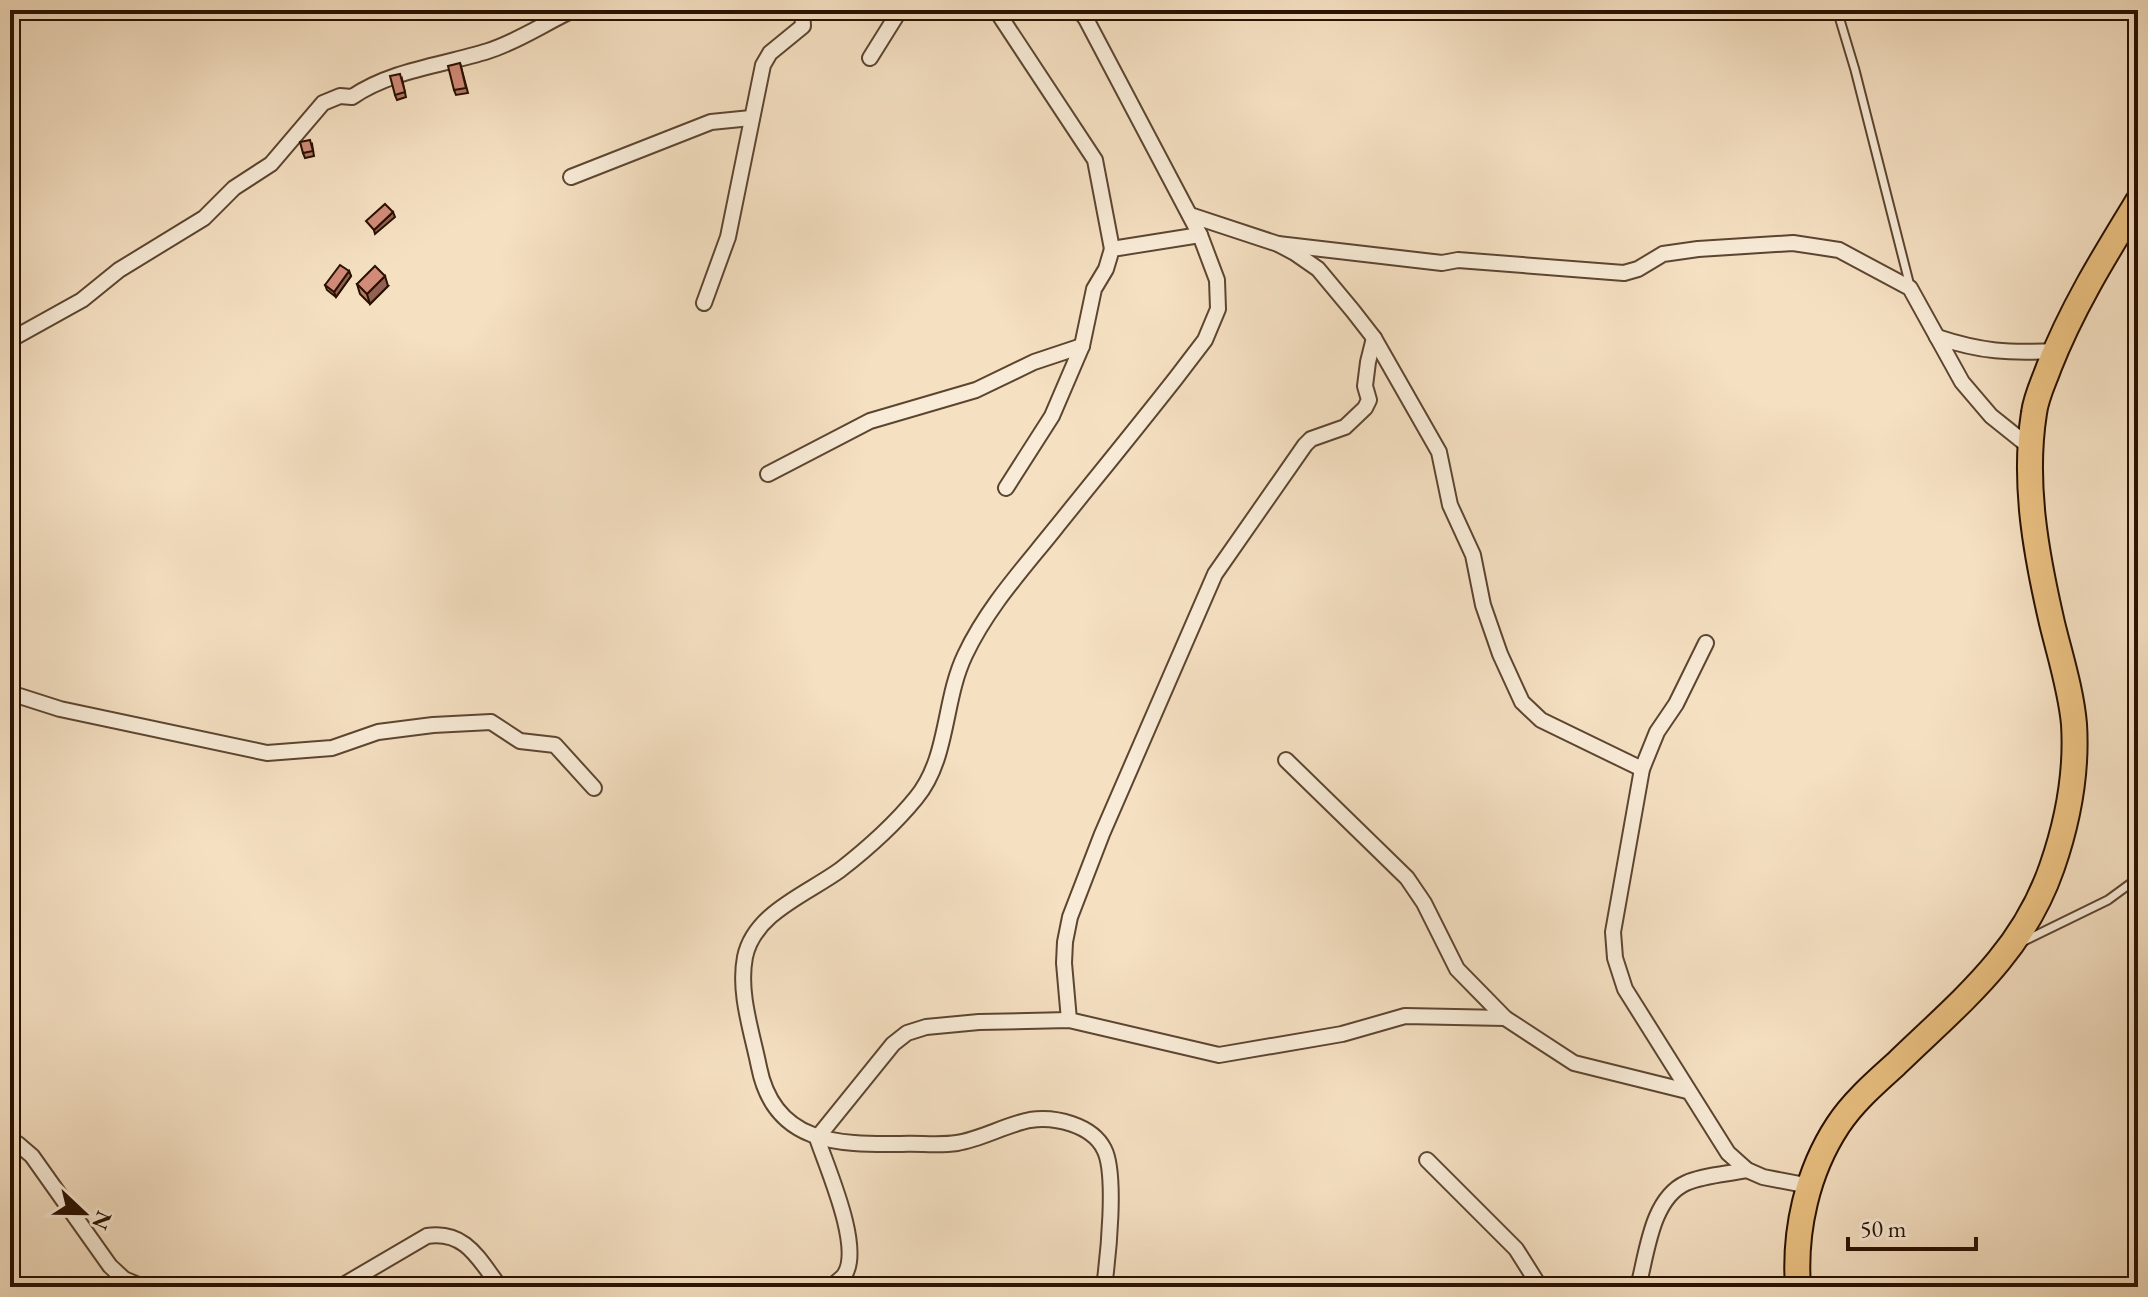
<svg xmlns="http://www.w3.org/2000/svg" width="2148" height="1297" font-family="'EB Garamond',serif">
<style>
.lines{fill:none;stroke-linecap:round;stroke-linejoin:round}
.lane-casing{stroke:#5c4530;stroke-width:11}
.street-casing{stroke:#5c4530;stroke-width:18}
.primary-casing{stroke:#291100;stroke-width:28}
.lane{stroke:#f8ebd7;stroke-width:7}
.street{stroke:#f8ebd7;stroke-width:14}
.primary{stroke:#eac081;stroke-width:24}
.wall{fill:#b47867;stroke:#291100;stroke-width:2}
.shaded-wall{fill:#926154;stroke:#291100;stroke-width:2}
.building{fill:#d18b78;stroke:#291100;stroke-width:2}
</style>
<rect width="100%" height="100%" fill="#f5e0c2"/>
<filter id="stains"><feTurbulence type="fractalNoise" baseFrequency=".0025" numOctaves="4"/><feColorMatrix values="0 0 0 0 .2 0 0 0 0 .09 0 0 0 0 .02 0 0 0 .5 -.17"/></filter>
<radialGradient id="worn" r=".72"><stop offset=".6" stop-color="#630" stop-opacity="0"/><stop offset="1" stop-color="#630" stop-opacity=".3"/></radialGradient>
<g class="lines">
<defs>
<g id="lane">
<path d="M1837 10 1855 70 1910 286"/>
<path d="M2022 942 2108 900 2138 878"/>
</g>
<g id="street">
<path d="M996 10 1095 160 1112 249"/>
<path d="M1079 10 1086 19 1200 235 1217 280 1218 309 1205 340 1176 378C1136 429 1095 479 1054 530 1022 570 987 608 965 655 943 701 949 758 916 798 894 825 867 849 840 870 807 894 754 913 745 957 738 993 752 1032 759 1067 774 1143 837 1145 901 1144 919 1143 939 1146 957 1143 982 1139 1005 1125 1030 1120 1055 1116 1092 1125 1104 1149 1117 1173 1108 1258 1104 1287"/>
<path d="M870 58 900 10"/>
<path d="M571 177 711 122 751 118"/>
<path d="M1190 215 1278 244 1295 253 1318 269 1353 311 1374 338 1439 452 1450 505 1473 555 1483 605 1500 654 1522 702 1541 720 1642 769"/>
<path d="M1278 244 1442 263 1458 260 1624 273 1638 269 1663 254 1698 249 1793 243 1839 250 1910 288 1962 382 1991 416 2031 448"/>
<path d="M704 303 728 237 763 65 770 53 803 26 802 10"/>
<path d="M1937 337C1982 352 2008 353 2056 351"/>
<path d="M10 340 82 300 119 270 204 218 234 188 271 164 323 103 340 96 352 97C391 70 444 65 488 51 517 42 545 23 573 10"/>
<path d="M768 474 870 421 976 390 1034 362 1082 346"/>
<path d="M1006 488 1052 416 1082 346 1094 289 1106 269 1112 249 1200 235"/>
<path d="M1706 643 1676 704 1657 732 1642 769 1613 932 1615 958 1625 989 1728 1153 1747 1170 1763 1177 1810 1186"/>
<path d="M10 693 60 709 267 753 332 748 378 732 433 725 491 722 520 741 555 745 594 788"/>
<path d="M1286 760 1407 878 1424 903 1457 969 1505 1018 1574 1063 1687 1091"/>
<path d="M1069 1020 1064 963 1065 942 1070 917 1102 834 1215 574 1305 445 1311 439 1345 427 1365 408 1369 400 1365 386 1368 362 1374 338"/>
<path d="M817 1138 893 1044 907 1033 926 1027 979 1022 1069 1020 1219 1055 1342 1034 1405 1016 1505 1018"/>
<path d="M817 1138C827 1168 862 1246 845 1274 842 1279 835 1283 831 1287"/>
<path d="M10 1143 18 1144 32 1156 110 1266 124 1279 143 1287"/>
<path d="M1427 1160 1516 1249 1540 1287"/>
<path d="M340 1287 427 1236C466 1230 479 1260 500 1287"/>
<path d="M1638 1287C1647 1254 1651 1199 1686 1183 1704 1175 1728 1174 1747 1170"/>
</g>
<path id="primary" d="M1798 1287C1794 1231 1807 1172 1838 1125 1853 1102 1876 1082 1896 1064 1960 1002 2022 954 2052 867 2068 821 2077 772 2074 724 2071 690 2060 656 2052 623 2036 554 2023 483 2034 413 2036 397 2044 381 2049 367 2072 308 2105 255 2138 201"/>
</defs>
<use href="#lane" class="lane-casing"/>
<use href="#street" class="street-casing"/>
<use href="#primary" class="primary-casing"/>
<use href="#lane" class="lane"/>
<use href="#street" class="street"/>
<use href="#primary" class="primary"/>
</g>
<g class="wall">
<path d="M460 63 468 93 456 95 454 90Z"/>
<path d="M402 79 406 97 397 100 395 95Z"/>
<path d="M312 144 314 156 305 158 303 153Z"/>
<path d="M349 271 351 276 336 297 327 290 325 285Z"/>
<path d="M357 284 388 286 370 304 360 294Z"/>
</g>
<g class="shaded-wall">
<path d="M393 212 395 217 375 234 374 230Z"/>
<path d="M349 271 351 276 336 297 334 292Z"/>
<path d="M385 276 388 286 370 304 367 294Z"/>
</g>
<g class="building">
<path d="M460 63 466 88 454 90 448 66Z"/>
<path d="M400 74 405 92 395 95 390 76Z"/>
<path d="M310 140 313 151 303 153 300 142Z"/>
<path d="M385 204 393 212 374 230 366 221Z"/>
<path d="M340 265 349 271 334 292 325 285Z"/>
<path d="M375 266 385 276 367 294 357 284Z"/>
</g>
<rect width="2148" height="1297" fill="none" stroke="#f5e0c2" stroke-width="40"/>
<rect x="12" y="12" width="2124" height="1273" fill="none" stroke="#291100" stroke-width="4"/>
<rect x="20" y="20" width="2108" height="1257" fill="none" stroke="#291100" stroke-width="2"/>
<g transform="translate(84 1213) rotate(112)" stroke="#f8ebd7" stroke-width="6" paint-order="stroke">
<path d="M0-6L14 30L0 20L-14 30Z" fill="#291100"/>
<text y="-12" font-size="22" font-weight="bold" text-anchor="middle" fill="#291100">N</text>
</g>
<path d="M1848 1237v12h128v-12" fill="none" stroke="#291100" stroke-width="4"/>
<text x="1860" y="1237" font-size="24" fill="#291100" stroke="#f8ebd7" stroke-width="6" paint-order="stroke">50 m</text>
<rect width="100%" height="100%" filter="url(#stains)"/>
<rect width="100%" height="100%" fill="url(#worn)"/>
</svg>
